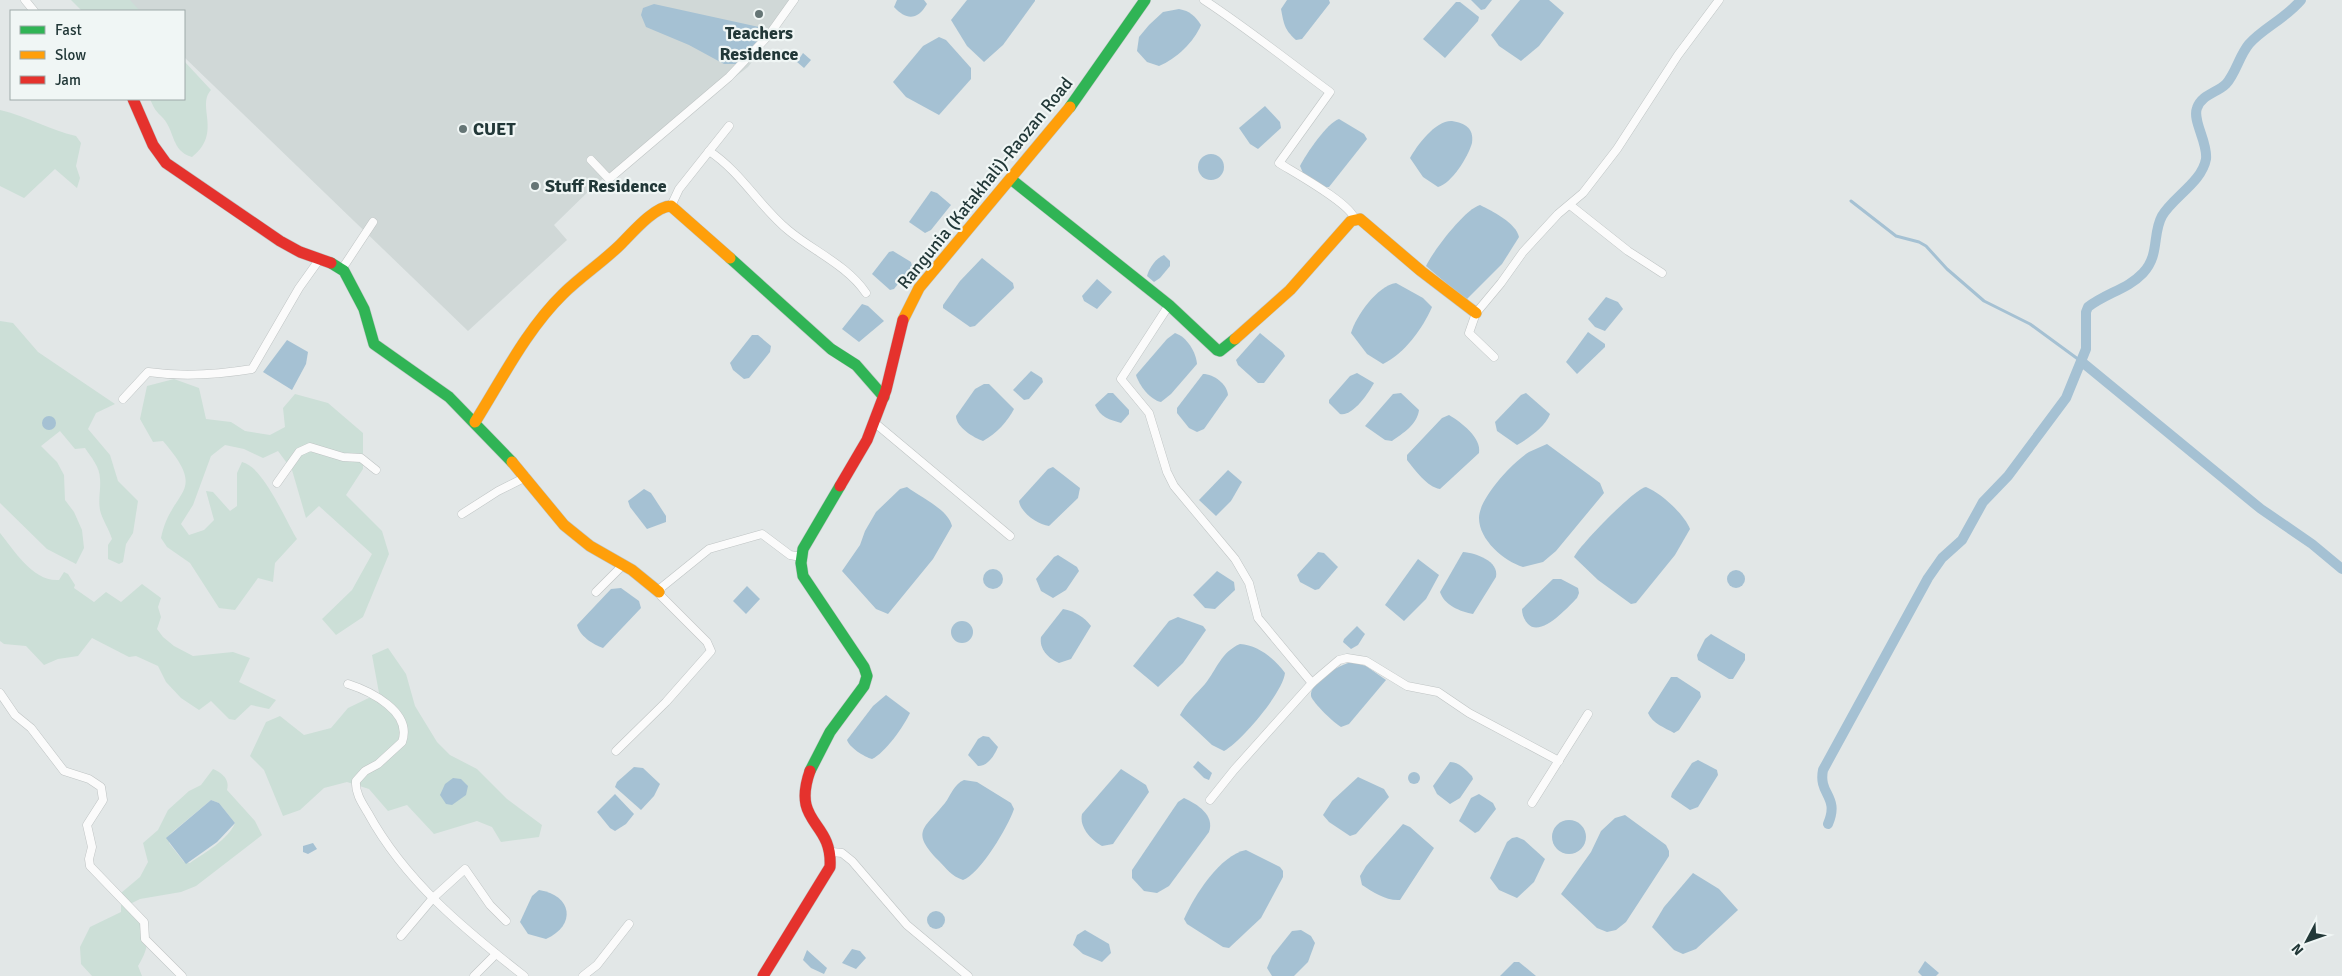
<svg xmlns="http://www.w3.org/2000/svg" width="2342" height="976" font-family="Signika,sans-serif">
<style>
.built{fill:#d0d8d7}
.green{fill:#ccdfd7;fill-rule:evenodd}
.water{fill:#a5c1d3}
.lines{fill:none;stroke-linecap:round;stroke-linejoin:round}
.stream{stroke:#a5c1d3;stroke-width:3}
.canal{stroke:#a5c1d3;stroke-width:10}
.street-casing{stroke:#bfc4c4;stroke-width:9}
.fast-casing{stroke:#bec5c4;stroke-width:12}
.slow-casing{stroke:#bec5c4;stroke-width:12}
.jam-casing{stroke:#bec5c4;stroke-width:12}
.street{stroke:#fbfbfb;stroke-width:8}
.fast{stroke:#30b455;stroke-width:11}
.slow{stroke:#ff9f0a;stroke-width:11}
.jam{stroke:#e5322d;stroke-width:11}
.poi-dot{fill:#657575;stroke:#f0f6f5;stroke-width:2}
.labels{text-anchor:middle;stroke-width:4.5;stroke-linejoin:round;paint-order:stroke}
.poi-label{font-size:18px;font-weight:bold;fill:#223838;stroke:#f0f6f5;text-anchor:start}
.street-label{font-size:18px;fill:#223838;stroke:#f0f6f5}
</style>
<rect width="100%" height="100%" fill="#e2e7e7"/>
<path class="built" d="M125 0H799L748 67 596 184 554 225 567 240 468 331 184 57V11H136Z"/>
<g class="green">
<path d="M71 0H130L140 11H82Z"/>
<path d="M184 61 211 90C196 106 223 133 192 157 171 151 175 131 163 118 155 110 155 110 150 99H184Z"/>
<path d="M0 110C26 116 50 130 76 136L81 143 76 166 80 178 77 188 55 169 24 198 0 186Z"/>
<path d="M0 321 13 323 38 352 115 404 96 413 88 429 110 455 118 481 138 501 133 533 126 544 123 562 119 564 108 559V545L112 539C109 529 102 519 100 510 98 499 101 489 100 479 100 467 91 457 85 448L75 449 60 431 41 446 57 462 64 475 65 500 74 512 82 530 84 548 76 564 47 549 0 503Z"/>
<path d="M174 379 199 388 206 419 231 422 245 431 270 435 285 427 283 408 295 394 328 403 363 433V469L346 495 382 531 389 554 363 617 336 635 322 619 352 590 372 554 319 506 306 518 292 470 278 451 263 458 244 449 225 445 211 456 193 505 181 524 189 535 204 530 214 520 206 491 213 492 230 511 237 506V473L242 462C264 467 285 520 297 539L275 563 273 582 258 578 235 610 219 608 190 563 167 547 161 538C171 488 210 495 163 441L153 442 140 419 147 386Z"/>
<path d="M0 533C14 550 33 582 59 580L64 572 68 574 75 585 74 588 94 602 106 592 121 602 142 584 161 598 158 607 161 617 157 629 163 637 174 646 193 656 233 652 250 658 239 682 276 700 269 709 251 705 235 720 229 719 211 701 199 710 181 698 166 682 158 666 136 656 129 657 92 638 78 656 58 659 44 665 26 646 4 644 0 641Z"/>
<path d="M388 648 406 674 415 706 437 742 450 755 477 769 507 799 542 825 539 837 501 842 492 827 477 821 434 834 407 805 388 811 369 789 347 782 324 788 300 810 283 816 264 770 250 756 266 722 280 716 304 735 331 728 348 708 379 693 372 655Z"/>
<path d="M213 769C222 773 230 779 227 790L255 821 262 835 196 886 181 892 140 899 130 904C146 929 155 938 138 966L142 976H92L81 964 80 947 90 927 121 912V893L140 877 148 862 143 843 158 830 168 810 189 791 201 785ZM211 800 219 803 235 823C228 840 204 853 190 863L184 862 169 843 170 834Z"/>
</g>
<g class="water">
<path d="M897 0H924L927 4C917 21 906 20 894 7Z"/>
<path d="M967 0H1035V1L1003 45 984 62 967 46 951 20Z"/>
<path d="M1287 0H1329L1330 3 1302 39 1296 40C1284 29 1284 24 1281 9Z"/>
<path d="M1471 0H1492L1485 9 1481 10Z"/>
<path d="M1520 0H1549L1564 13 1539 46 1521 61 1499 46 1491 35Z"/>
<path d="M1456 2H1460L1479 17 1478 21 1445 58 1423 39Z"/>
<path d="M654 4 759 27 768 33 738 64H724L689 45 646 27 641 15 643 8Z"/>
<path d="M1179 9C1190 11 1195 16 1201 25 1194 42 1176 59 1159 66L1147 62 1137 51 1139 37 1149 25 1163 12Z"/>
<path d="M939 37 946 40 971 68V79L939 115 906 97 893 82 923 46Z"/>
<path d="M803 53 811 60 804 68 797 62Z"/>
<path d="M1265 106 1280 122 1281 128 1258 149 1250 144 1239 128Z"/>
<path d="M1339 119 1364 134 1367 139 1329 187H1325L1303 173 1300 166C1306 154 1327 123 1339 119Z"/>
<path d="M1452 121C1465 123 1474 128 1472 143 1468 157 1452 183 1438 187L1423 177 1410 158C1417 145 1436 120 1452 121Z"/>
<circle cx="1211" cy="167" r="13"/>
<path d="M931 191 937 193 951 205 931 230 925 233 909 222Z"/>
<path d="M1480 205C1492 211 1516 223 1519 237L1502 264 1466 300 1426 266C1433 251 1465 209 1480 205Z"/>
<path d="M893 251 911 262 912 266 894 289 890 290 872 274 889 252Z"/>
<path d="M1164 255 1170 261V266L1160 278 1154 282 1147 276C1149 268 1156 258 1164 255Z"/>
<path d="M982 258 1013 283 1014 288 975 326 970 327 943 308V305L960 281Z"/>
<path d="M1097 279 1112 292 1097 309 1084 301 1082 296Z"/>
<path d="M1396 283 1423 298 1432 307C1423 328 1405 353 1383 364L1367 354 1351 333C1356 316 1377 286 1396 283Z"/>
<path d="M1606 297 1618 302 1623 309 1605 331 1595 327 1588 319Z"/>
<path d="M862 304 868 306 884 321 859 342 842 329Z"/>
<path d="M1588 332 1605 344V347L1577 374 1566 362Z"/>
<path d="M1175 333C1187 337 1196 352 1197 364L1171 394 1161 402C1150 400 1139 385 1136 375L1167 339Z"/>
<path d="M1260 333 1283 352 1285 356 1264 383H1258L1238 365 1236 360Z"/>
<path d="M752 335H758L771 346 770 352 749 378 744 379 733 370 730 363Z"/>
<path d="M287 340 308 352 306 364 292 390 263 372Z"/>
<path d="M1031 371 1042 378 1043 382 1029 399 1024 400 1013 390Z"/>
<path d="M1357 373 1374 383C1368 394 1352 417 1340 414L1329 403V400L1350 376Z"/>
<path d="M1203 374C1214 374 1227 384 1228 395L1204 429 1197 432 1189 428 1177 413V408Z"/>
<path d="M984 384H989L1014 409C1008 421 996 434 983 441 974 438 956 427 956 416L975 389Z"/>
<path d="M1108 393H1113L1129 410V414L1121 423C1110 420 1100 417 1095 405Z"/>
<path d="M1401 393 1419 410C1417 425 1403 433 1392 441L1385 440 1365 426 1393 394Z"/>
<path d="M1526 393 1550 414C1545 427 1529 438 1517 445L1497 431 1495 422 1521 395Z"/>
<path d="M1449 415C1461 422 1482 438 1479 453L1440 489C1427 487 1415 470 1407 460V455L1442 418Z"/>
<circle cx="49" cy="423" r="7"/>
<path d="M1547 444 1600 483 1604 493 1556 551 1543 562 1523 567C1504 561 1479 540 1479 518 1479 498 1513 462 1529 452 1535 449 1541 447 1547 444Z"/>
<path d="M1053 467 1080 488 1078 498 1049 526C1038 525 1020 512 1019 501L1048 469Z"/>
<path d="M1228 470 1242 482 1231 501 1216 516 1199 500Z"/>
<path d="M907 487C920 497 948 509 952 526L933 559 888 614 876 609 842 571 860 545 865 531 876 512 900 489Z"/>
<path d="M1646 487C1661 493 1684 514 1690 529L1675 555 1636 603 1631 604 1598 580 1574 557C1578 547 1635 488 1646 487Z"/>
<path d="M644 489 651 493 666 516V522L647 529 630 507 628 501Z"/>
<path d="M1318 552 1324 553 1338 567 1319 589 1315 590 1300 582 1297 575Z"/>
<path d="M1463 552C1476 553 1499 561 1496 577L1473 614C1461 612 1444 605 1440 592Z"/>
<path d="M1058 555 1077 567 1079 571 1066 590 1053 598 1041 591 1036 579 1054 557Z"/>
<path d="M1418 559 1439 575 1426 599 1404 621 1385 605Z"/>
<circle cx="993" cy="579" r="10"/>
<circle cx="1736" cy="579" r="9"/>
<path d="M1217 571 1234 582 1235 590 1215 609 1205 608 1193 595Z"/>
<path d="M1553 579H1561L1578 588 1579 593 1577 598C1568 607 1541 638 1528 624 1524 620 1522 614 1522 609Z"/>
<path d="M747 586 760 599 746 614 733 601Z"/>
<path d="M621 588 639 601 641 608 603 648C593 645 579 635 577 625L611 589Z"/>
<path d="M1063 609C1075 611 1084 617 1091 626L1071 659 1059 663C1048 658 1039 649 1041 637Z"/>
<path d="M1178 617 1203 626 1206 630 1183 663 1158 687 1133 666 1169 621Z"/>
<circle cx="962" cy="632" r="11"/>
<path d="M1357 626 1365 634 1358 645 1351 649 1343 642 1344 639Z"/>
<path d="M1711 634 1745 654V660L1733 679H1729L1698 660 1697 655 1705 639Z"/>
<path d="M1240 644C1258 645 1275 659 1285 673 1283 692 1242 741 1224 751L1212 745 1180 715C1186 703 1196 694 1205 684 1217 669 1221 652 1240 644Z"/>
<path d="M1352 662 1366 666 1386 680 1349 724 1341 727C1334 723 1313 703 1311 696 1309 682 1340 664 1352 662Z"/>
<path d="M1671 677H1677L1700 692 1701 697 1679 730 1674 733C1665 728 1652 723 1648 713Z"/>
<path d="M886 695 910 713C904 726 885 753 872 759 864 757 849 747 847 740L873 706Z"/>
<path d="M983 736 989 737 998 747C994 756 988 766 978 766L968 755 978 739Z"/>
<path d="M1698 760 1717 770 1718 775 1698 807 1690 810 1671 797 1672 793 1692 763Z"/>
<path d="M1198 761 1212 773 1209 780 1204 778 1193 767Z"/>
<path d="M1450 762C1459 762 1466 770 1472 776L1473 779 1460 798 1450 804 1437 794 1433 786Z"/>
<path d="M634 767 643 768 660 784 654 796 641 810 615 787 617 782Z"/>
<path d="M1121 769 1146 785 1149 792 1113 844 1102 846C1091 840 1079 827 1082 814Z"/>
<circle cx="1414" cy="778" r="6"/>
<path d="M1358 777 1384 789 1389 797 1356 834 1350 836 1329 822 1323 815 1332 801Z"/>
<path d="M453 778 461 779 468 786 466 795 452 805 446 804 440 795 445 784Z"/>
<path d="M964 780 977 782 1011 803 1014 809C1008 827 980 874 963 880 951 876 947 869 939 861 910 831 924 829 945 803 951 795 954 784 964 780Z"/>
<path d="M615 794 634 814 626 824 615 831 610 828 597 812Z"/>
<path d="M1479 794 1493 803 1496 809 1479 831 1475 833 1459 821 1471 798Z"/>
<path d="M1184 798C1197 804 1215 815 1209 832L1169 886 1157 893 1144 891 1132 878V870L1178 802Z"/>
<path d="M211 800 219 803 235 823 217 842 186 864 166 838Z"/>
<path d="M1625 815 1666 845 1669 851V856L1626 922 1616 930 1607 932 1597 928 1561 894 1591 852 1601 831 1615 818Z"/>
<circle cx="1569" cy="837" r="17"/>
<path d="M1403 824 1410 827 1434 848 1400 900C1386 901 1373 892 1362 885L1360 876 1366 866Z"/>
<path d="M1517 837 1524 840 1545 859 1534 882 1517 898 1499 890 1490 878 1507 842 1512 838Z"/>
<path d="M313 843 317 849 308 854 303 852V846Z"/>
<path d="M1246 850 1280 867 1283 871V877L1261 918 1229 948 1223 947 1187 924 1184 919C1194 896 1220 855 1246 850Z"/>
<path d="M1693 873 1719 889 1738 910 1696 949 1683 954 1674 950 1652 927 1664 907Z"/>
<path d="M539 890C572 895 577 925 546 939L528 934 520 922 532 896Z"/>
<circle cx="936" cy="920" r="9"/>
<path d="M1085 930 1109 944 1111 953 1102 962 1083 954 1073 945 1077 935Z"/>
<path d="M1301 930 1311 936 1315 943 1308 962 1294 976H1272L1267 968 1272 956 1292 931Z"/>
<path d="M852 949 860 951 866 958 856 969 842 963Z"/>
<path d="M807 950 827 968 824 974 811 968 803 960Z"/>
<path d="M1925 961 1939 973 1936 976H1922L1918 972Z"/>
<path d="M1514 962H1519L1536 976H1500Z"/>
</g>
<g class="lines">
<path class="stream" d="M1851 201 1896 236 1919 242 1926 246 1947 269 1984 301 2030 324 2082 362"/>
<g class="canal">
<path d="M2082 362 2261 509 2312 544 2342 569"/>
<path d="M1828 824C1840 796 1818 795 1823 770L1928 578 1942 558 1962 540 1983 502 2008 476 2066 398 2086 349V312L2088 307C2106 293 2128 289 2143 273 2160 255 2152 234 2162 216 2173 197 2202 182 2206 159 2208 142 2192 121 2197 108 2202 94 2217 93 2226 84 2236 73 2239 56 2249 44 2263 28 2285 19 2301 0"/>
</g>
<defs>
<g id="street">
<path d="M25 0 34 11"/>
<path d="M1204 0C1248 29 1288 61 1330 92L1279 163C1295 173 1352 204 1355 220"/>
<path d="M709 151C741 172 759 206 788 230 813 251 847 265 866 293"/>
<path d="M591 160 609 179 729 77 769 35 794 0"/>
<path d="M1570 205 1628 251 1662 273"/>
<path d="M671 206 679 189 729 126"/>
<path d="M342 269 373 222"/>
<path d="M1169 305 1121 379 1149 413 1167 472 1174 486 1235 559 1249 583 1258 618 1312 683"/>
<path d="M1494 357 1469 333 1476 313 1501 283 1523 252 1558 214 1583 193 1617 149 1678 55 1719 0"/>
<path d="M123 399 148 372C184 377 216 375 252 369L299 288 319 260"/>
<path d="M875 423 1010 536"/>
<path d="M277 483 299 452 310 447 343 457 361 458 376 470"/>
<path d="M462 514 498 491 526 477"/>
<path d="M596 592 623 565"/>
<path d="M348 684C370 691 413 712 402 742L378 764 365 771 356 781C355 793 362 803 368 813 405 881 464 929 524 976"/>
<path d="M0 693 15 715 31 728 64 771 89 779 101 787 103 800 87 825 92 847 89 859 90 866 144 922 145 939 182 976"/>
<path d="M616 751 666 702 711 651 707 642 661 596 659 592 662 587 709 549 762 534 790 555 801 557"/>
<path d="M1210 800 1234 770 1312 683 1339 660 1347 658 1366 661 1407 686 1438 692 1469 713 1559 761"/>
<path d="M1532 803 1588 714"/>
<path d="M832 852 842 853 852 861 907 925 968 976"/>
<path d="M401 936 433 898 465 869 490 905 506 921"/>
<path d="M474 976 496 954"/>
<path d="M583 976 597 965 629 924"/>
</g>
<g id="fast">
<path d="M1070 107 1145 0"/>
<path d="M1012 180 1169 305 1217 350 1220 351 1235 339"/>
<path d="M730 258 831 349 856 365 884 397"/>
<path d="M331 263 344 271 364 309 374 344 449 397 512 462"/>
<path d="M810 771 830 732 864 686 867 676 864 667 803 576 801 563 803 549 840 486"/>
</g>
<g id="slow">
<path d="M903 320 919 288 1070 107"/>
<path d="M1235 339 1290 290 1351 221 1360 219 1421 271 1476 313"/>
<path d="M475 422C502 379 527 329 563 294 581 276 603 262 621 244 632 233 655 206 671 206L730 258"/>
<path d="M512 462 564 525 590 546 632 570 659 592"/>
</g>
<g id="jam">
<path d="M133 99 153 145 166 163 280 241 300 252 331 263"/>
<path d="M840 486 867 440 886 390 903 320"/>
<path d="M763 976 830 867C833 820 791 825 810 771"/>
</g>
</defs>
<use href="#street" class="street-casing"/>
<use href="#fast" class="fast-casing"/>
<use href="#slow" class="slow-casing"/>
<use href="#jam" class="jam-casing"/>
<use href="#street" class="street"/>
<use href="#fast" class="fast"/>
<use href="#slow" class="slow"/>
<use href="#jam" class="jam"/>
</g>
<g class="poi-dot">
<circle cx="759" cy="14" r="5"/>
<circle cx="463" cy="129" r="5"/>
<circle cx="535" cy="186" r="5"/>
</g>
<g class="labels">
<g class="poi-label">
<text x="759" y="39" text-anchor="middle">Teachers<tspan x="759" dy="21">Residence</tspan></text>
<text x="473" y="135">CUET</text>
<text x="545" y="192">Stuff Residence</text>
</g>
<g class="street-label">
<text transform="translate(985 183) rotate(-51)" y="6">Rangunia (Katakhali)-Raozan Road</text>
</g>
</g>
<rect x="10" y="10" width="175" height="90" fill="#f0f6f5" stroke="#9eaaa9"/>
<rect x="20" y="26" width="25" height="8" fill="#30b455" stroke="#9eaaa9"/>
<text x="55" y="35" font-size="15" fill="#223838">Fast</text>
<rect x="20" y="51" width="25" height="8" fill="#ff9f0a" stroke="#9eaaa9"/>
<text x="55" y="60" font-size="15" fill="#223838">Slow</text>
<rect x="20" y="76" width="25" height="8" fill="#e5322d" stroke="#9eaaa9"/>
<text x="55" y="85" font-size="15" fill="#223838">Jam</text>
<g transform="translate(2307 941) rotate(229)" stroke="#f0f6f5" stroke-width="4" paint-order="stroke">
<path d="M0-4L9 19L0 12L-9 19Z" fill="#223838"/>
<text y="-8" font-size="14" font-weight="bold" text-anchor="middle" fill="#223838">N</text>
</g>
</svg>
